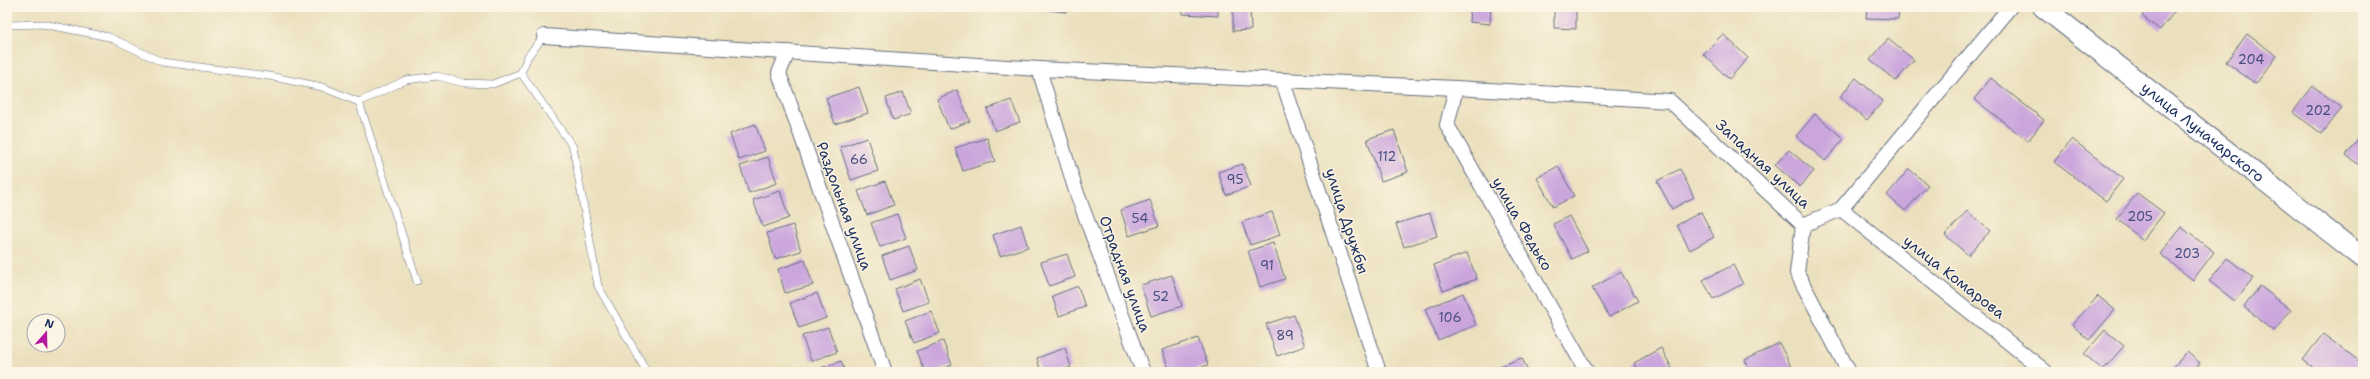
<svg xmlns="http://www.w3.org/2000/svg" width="2370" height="379" font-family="'Shantell Sans',sans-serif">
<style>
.building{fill:#caa6dd}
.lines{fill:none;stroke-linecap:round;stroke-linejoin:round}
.lane-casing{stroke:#646d7f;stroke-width:8}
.street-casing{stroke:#646d7f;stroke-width:16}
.secondary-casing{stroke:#646d7f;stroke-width:22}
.lane{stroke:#fff;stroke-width:7}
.street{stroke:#fff;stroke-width:14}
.secondary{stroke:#fff;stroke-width:20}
.labels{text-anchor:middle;stroke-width:3;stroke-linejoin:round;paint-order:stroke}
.number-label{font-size:13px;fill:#474d7e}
.street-label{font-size:15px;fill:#1b2f5e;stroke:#fcf5e5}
</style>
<rect width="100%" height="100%" fill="#fcf5e5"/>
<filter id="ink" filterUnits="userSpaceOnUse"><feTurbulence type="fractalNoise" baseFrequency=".025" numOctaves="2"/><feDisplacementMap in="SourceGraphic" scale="8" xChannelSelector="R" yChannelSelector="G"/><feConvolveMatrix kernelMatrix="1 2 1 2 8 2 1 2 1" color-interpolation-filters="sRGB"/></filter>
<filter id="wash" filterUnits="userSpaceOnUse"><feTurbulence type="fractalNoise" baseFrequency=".012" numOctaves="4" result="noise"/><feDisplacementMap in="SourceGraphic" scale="16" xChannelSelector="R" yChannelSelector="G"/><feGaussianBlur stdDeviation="0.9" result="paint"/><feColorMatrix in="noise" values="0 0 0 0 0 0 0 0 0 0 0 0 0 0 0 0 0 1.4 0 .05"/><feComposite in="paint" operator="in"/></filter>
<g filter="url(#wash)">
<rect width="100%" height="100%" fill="#ebe0bd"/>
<g id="blocks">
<g class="building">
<path d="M1040 7H1067L1066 12 1040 9Z"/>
<path d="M1183 7H1218V16L1183 14Z"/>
<path d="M1233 7H1250L1251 30 1233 31Z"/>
<path d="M1470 7H1491L1490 24 1469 22Z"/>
<path d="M1554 7H1576V29L1554 28Z"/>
<path d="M1867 7H1899L1898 19 1866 18Z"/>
<path d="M2149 7H2178L2160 30 2142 16Z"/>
<path d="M1723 34 1748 58 1729 79 1703 54Z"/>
<path d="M2247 34 2277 56 2256 84 2226 62Z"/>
<path d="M1888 39 1914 60 1896 81 1870 60Z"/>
<path d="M1856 78 1883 101 1867 120 1840 97Z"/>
<path d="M1991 78 2044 120 2028 141 1974 99Z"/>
<path d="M2313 86 2342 108 2322 134 2293 112Z"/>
<path d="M859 87 868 113 835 124 826 98Z"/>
<path d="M957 90 970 121 949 129 937 99Z"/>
<path d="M903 92 911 114 893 120 886 98Z"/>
<path d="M1011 100 1020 122 995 131 987 109Z"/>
<path d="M1815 114 1844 139 1825 161 1796 136Z"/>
<path d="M755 124 765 151 739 160 730 134Z"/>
<path d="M1394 130 1408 172 1381 181 1367 139Z"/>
<path d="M2363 132V168L2346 155Z"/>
<path d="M867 138 878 171 851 180 840 147Z"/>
<path d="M987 138 995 161 963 171 955 148Z"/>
<path d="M2072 139 2123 179 2106 201 2054 162Z"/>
<path d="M1789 150 1814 171 1800 187 1775 165Z"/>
<path d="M768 157 777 183 749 193 740 166Z"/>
<path d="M1243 164 1251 186 1226 195 1218 172Z"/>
<path d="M1558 166 1574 196 1553 207 1537 178Z"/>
<path d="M1680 169 1694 197 1672 209 1657 181Z"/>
<path d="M1909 169 1928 185 1905 211 1887 195Z"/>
<path d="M885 181 894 205 867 215 858 191Z"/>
<path d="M780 191 789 218 763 227 753 200Z"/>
<path d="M2137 193 2164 213 2143 240 2117 219Z"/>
<path d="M1150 200 1159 226 1129 236 1121 210Z"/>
<path d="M1967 211 1990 231 1968 255 1945 235Z"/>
<path d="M1272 212 1280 235 1250 245 1242 222Z"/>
<path d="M1701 212 1714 237 1690 250 1677 225Z"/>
<path d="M1430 213 1437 236 1404 247 1396 224Z"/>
<path d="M897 214 906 238 880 247 871 223Z"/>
<path d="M1569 216 1588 251 1572 259 1553 224Z"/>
<path d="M793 225 801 251 775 259 767 233Z"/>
<path d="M1021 225 1028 247 1000 256 993 235Z"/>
<path d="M2181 227 2214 252 2193 280 2160 254Z"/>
<path d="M1273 243 1285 279 1260 287 1248 251Z"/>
<path d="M909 246 918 270 890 280 882 256Z"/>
<path d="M1467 253 1477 279 1443 291 1434 265Z"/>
<path d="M1067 254 1075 277 1049 286 1041 262Z"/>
<path d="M2227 258 2253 278 2235 301 2209 281Z"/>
<path d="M805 260 813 285 785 293 778 269Z"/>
<path d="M1733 265 1743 284 1713 299 1703 280Z"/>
<path d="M1621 272 1638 301 1609 317 1592 288Z"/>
<path d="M1172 275 1182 306 1151 316 1141 285Z"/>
<path d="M920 279 929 302 903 311 895 289Z"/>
<path d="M1078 286 1085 307 1059 316 1052 296Z"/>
<path d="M2260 286 2291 310 2274 331 2244 307Z"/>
<path d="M817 293 826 318 799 328 790 303Z"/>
<path d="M1463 293 1476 325 1438 340 1425 309Z"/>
<path d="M2098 296 2115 310 2089 340 2072 325Z"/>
<path d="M931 311 940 333 914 343 905 321Z"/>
<path d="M1294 315 1305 346 1277 356 1266 324Z"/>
<path d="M828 327 837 352 811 361 802 336Z"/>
<path d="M2105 330 2124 346 2103 370 2084 354Z"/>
<path d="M2323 334 2363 364V372H2319L2303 360Z"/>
<path d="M1198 338 1208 365 1187 372H1170L1162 350Z"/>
<path d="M943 341 952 365 935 372H925L917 351Z"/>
<path d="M1779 343 1794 372H1751L1745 360Z"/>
<path d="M1065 348 1071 367 1057 372H1041L1037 358Z"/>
<path d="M1661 348 1674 372H1640L1634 363Z"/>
<path d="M2187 352 2200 363 2193 372H2169Z"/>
<path d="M1522 358 1528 372H1499L1497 367Z"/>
<path d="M841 361 845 372H815V370Z"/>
</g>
</g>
</g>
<g filter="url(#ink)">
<use href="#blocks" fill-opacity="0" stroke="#646d7f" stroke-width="1"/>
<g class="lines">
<defs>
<g id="lane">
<path d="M7 25 43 24 109 37 162 62 269 76 322 87 359 102"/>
<path d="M544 36 528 56 521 73 573 147 598 286 647 372"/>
<path d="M417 281 359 102 406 80 437 76 464 83 493 84 521 73"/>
</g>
<g id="street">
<path d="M544 36 1039 69 1456 88 1670 101 1803 225 1797 273 1849 372"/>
<path d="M788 52 779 73 885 372"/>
<path d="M1039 69 1075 188 1143 372"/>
<path d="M1283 82 1379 372"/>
<path d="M1456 88 1447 125 1587 372"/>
<path d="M1841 209 2046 372"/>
<path d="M1803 225 1841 209 2010 7"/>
</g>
<g id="secondary">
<path id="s1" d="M2043 7 2363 258"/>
</g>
</defs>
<use href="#lane" class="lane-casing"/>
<use href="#street" class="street-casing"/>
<use href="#secondary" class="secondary-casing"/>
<use href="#lane" class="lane"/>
<use href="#street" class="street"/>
<use href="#secondary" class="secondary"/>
</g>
</g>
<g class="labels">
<g class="number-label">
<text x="2251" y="64">204</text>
<text x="2318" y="115">202</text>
<text x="1387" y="161">112</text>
<text x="859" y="164">66</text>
<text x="1235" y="184">95</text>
<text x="2140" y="221">205</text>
<text x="1140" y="223">54</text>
<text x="2187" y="258">203</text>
<text x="1267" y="270">91</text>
<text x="1161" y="301">52</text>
<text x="1450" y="322">106</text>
<text x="1285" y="340">89</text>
</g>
<g class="street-label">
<text dy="5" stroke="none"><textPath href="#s1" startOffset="203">улица Луначарского</textPath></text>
<text transform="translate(1763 164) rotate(43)" y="5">Западная улица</text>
<text transform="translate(844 206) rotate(70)" y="5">Раздольная улица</text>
<text transform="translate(1347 221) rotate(72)" y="5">улица Дружбы</text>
<text transform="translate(1522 224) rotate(60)" y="5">улица Федько</text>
<text transform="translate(1125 274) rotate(70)" y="5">Отрадная улица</text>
<text transform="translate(1954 277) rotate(38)" y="5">улица Комарова</text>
</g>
</g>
<rect width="2370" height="379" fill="none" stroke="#fcf5e5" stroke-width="24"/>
<g transform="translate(46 333) rotate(20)"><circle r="19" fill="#fcf5e5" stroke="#a2a6af"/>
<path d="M0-3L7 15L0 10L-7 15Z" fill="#b5179e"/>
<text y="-6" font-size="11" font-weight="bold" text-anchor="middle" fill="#1b2f5e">N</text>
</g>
</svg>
